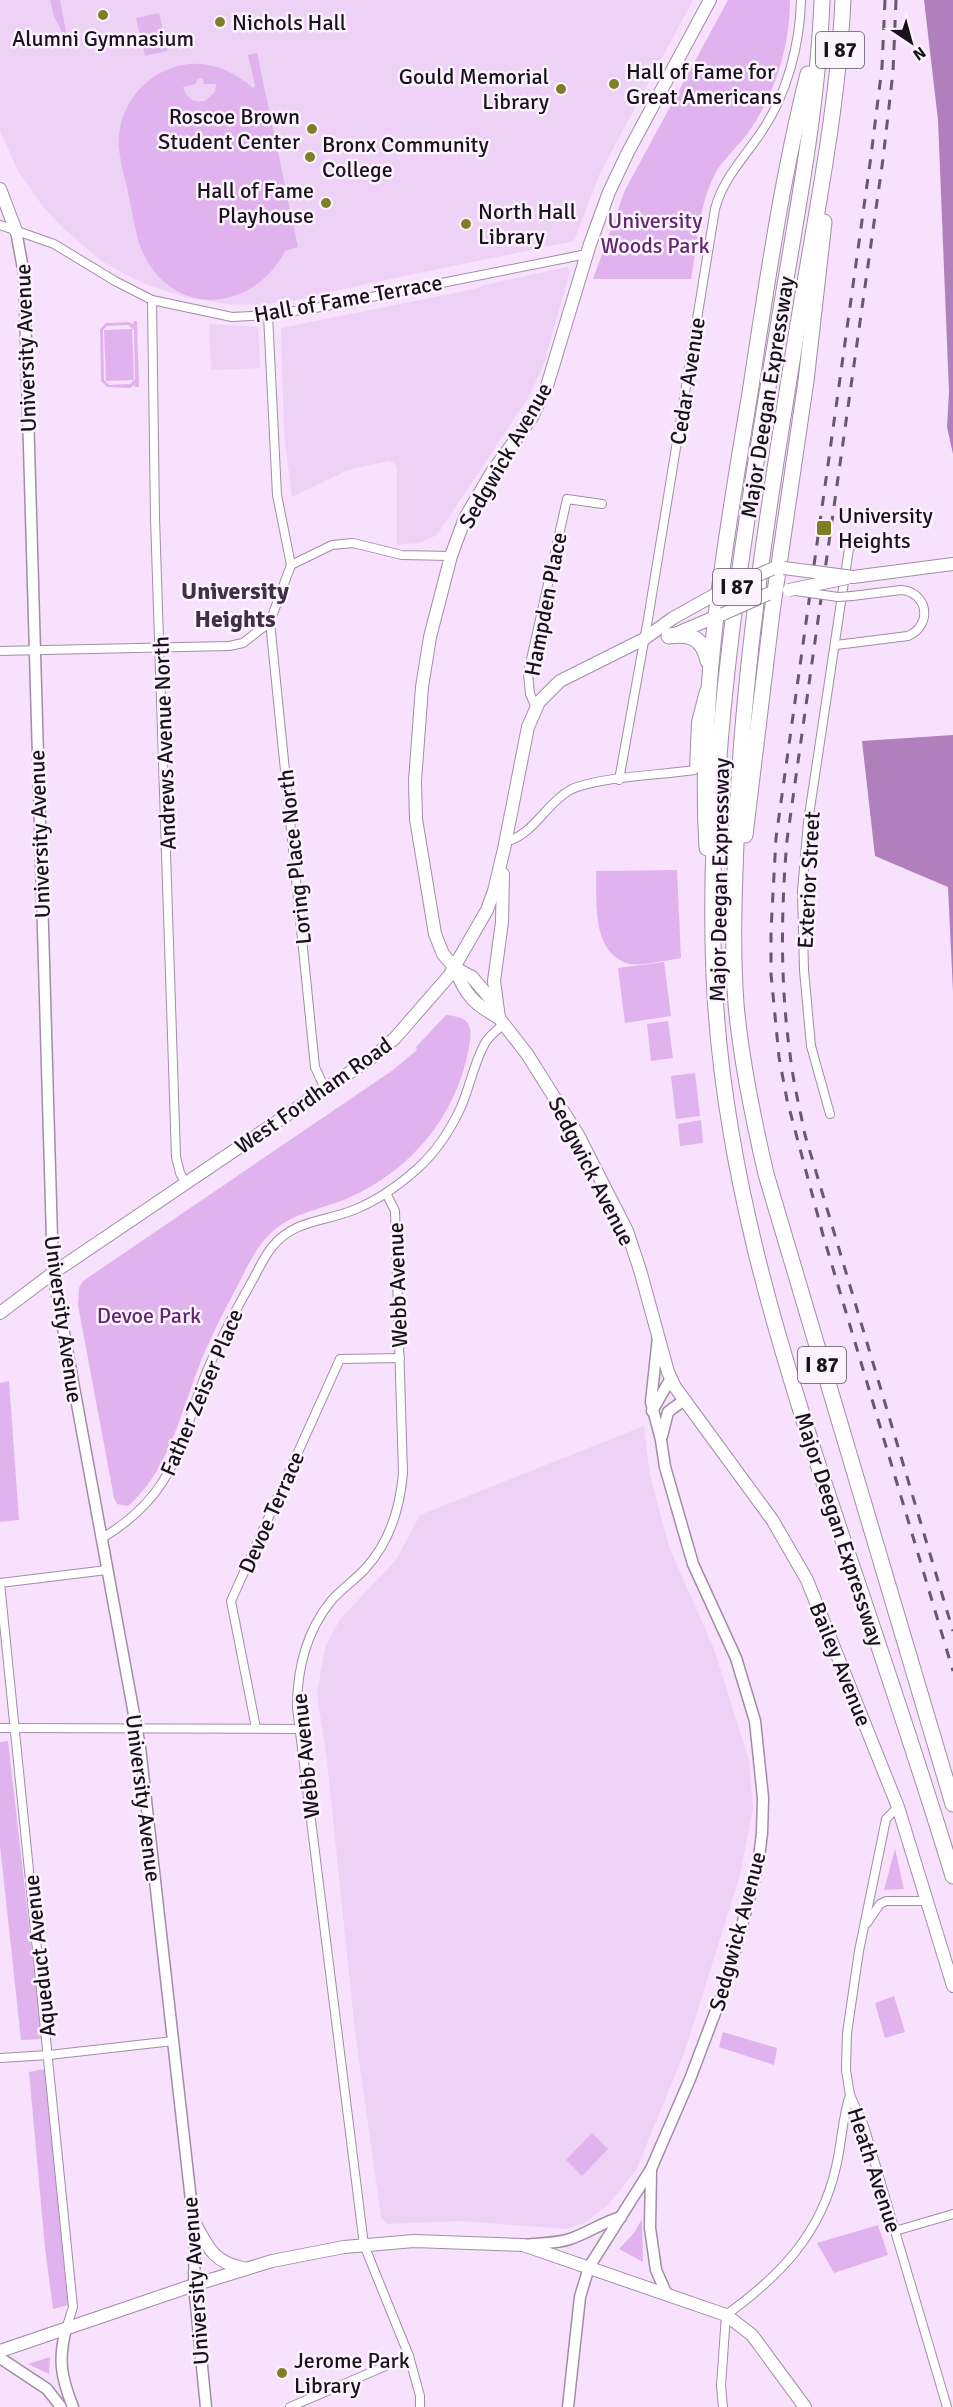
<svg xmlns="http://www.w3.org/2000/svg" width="953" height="2407" font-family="Signika,sans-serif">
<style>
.built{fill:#edd2f5}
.green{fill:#e1b3ee;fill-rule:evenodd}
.water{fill:#b080bd}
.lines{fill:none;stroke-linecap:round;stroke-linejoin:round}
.minor-casing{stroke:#a28da7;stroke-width:10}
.tertiary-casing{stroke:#a28da7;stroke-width:13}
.secondary-casing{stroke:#a28da7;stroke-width:14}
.primary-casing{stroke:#a28da7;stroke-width:14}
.motorway-casing{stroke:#a28da7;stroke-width:17}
.minor{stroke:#fff;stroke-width:8}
.tertiary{stroke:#fff;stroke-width:10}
.secondary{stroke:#fff;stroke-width:12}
.primary{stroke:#fff;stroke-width:12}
.motorway{stroke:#fff;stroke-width:15}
.rail{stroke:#665a6a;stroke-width:3;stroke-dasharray:10 10;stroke-linecap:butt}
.minor-bridge-casing{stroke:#a28da7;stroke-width:10;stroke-linecap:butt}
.primary-bridge-casing{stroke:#a28da7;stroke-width:14;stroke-linecap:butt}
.minor-bridge{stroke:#fff;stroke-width:8}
.primary-bridge{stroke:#fff;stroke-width:12}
.poi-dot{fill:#807f28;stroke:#fcf3ff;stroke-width:2}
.labels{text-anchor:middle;stroke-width:5;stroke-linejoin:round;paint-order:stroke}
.shield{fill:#fcf3ff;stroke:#5d5660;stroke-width:1.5}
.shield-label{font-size:21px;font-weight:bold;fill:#19121c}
.poi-label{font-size:22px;fill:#19121c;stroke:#fcf3ff;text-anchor:start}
.park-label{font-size:22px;fill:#632772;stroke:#fcf3ff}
.street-label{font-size:22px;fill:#19121c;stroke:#fcf3ff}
.neighbourhood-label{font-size:24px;font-weight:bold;fill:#412f46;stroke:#fcf3ff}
</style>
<rect width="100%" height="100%" fill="#f7e1fd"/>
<g class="built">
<path d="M0 0H693L600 173 574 241 376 282 315 295 308 298 261 305 228 304 188 298 142 283 103 262 63 228 44 208 18 171 0 131Z"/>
<path d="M567 267 570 271 543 366 528 398 437 535 419 543 397 545V469L394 463 388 461 348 470 292 497 284 434 281 328 479 288 484 285Z"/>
<path d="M209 324 258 327 260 368 211 370Z"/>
<path d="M644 1426 650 1475 669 1547 714 1649 749 1760 753 1809 740 1875 685 2051 636 2170 609 2204 584 2223 566 2229 461 2221 387 2224 381 2217 355 2031 327 1761 317 1693 325 1648 340 1619 396 1560 420 1515Z"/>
</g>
<g class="green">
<path d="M50 0H60L69 47 54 16Z"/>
<path d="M728 0H790C790 46 775 95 748 133 738 146 725 158 716 172 699 203 697 244 691 279H593L625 190Z"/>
<path d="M159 13 168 51 145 56 136 18Z"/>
<path d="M257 53 298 247 285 251C258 304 188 320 151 267 137 248 135 225 130 202 127 185 121 167 119 149 116 115 137 81 169 69 200 57 229 67 253 88L255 86 248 55ZM203 78 204 84H216L215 92 205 101C193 103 186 98 183 87L196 84 197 79Z"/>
<path d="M134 321H137L139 387H135V385L130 388 107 387 101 381 100 329 106 323 129 322 133 324ZM128 325 134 330 135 379 130 384 109 385 104 380 103 330 107 326Z"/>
<path d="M132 329 134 380 106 381 104 330Z"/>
<path d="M677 870 681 958C668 960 642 966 630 964 591 954 597 901 596 871Z"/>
<path d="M664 962 671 1016 625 1023 618 968Z"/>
<path d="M446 1015C470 1017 473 1025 469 1047 457 1116 410 1172 346 1199 319 1210 290 1213 269 1235 256 1248 246 1268 238 1285 220 1318 203 1352 191 1388 176 1430 163 1476 128 1506L117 1504 114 1498 78 1305 79 1288 83 1281 393 1070 417 1050 416 1047Z"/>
<path d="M668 1021 673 1058 651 1061 647 1024Z"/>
<path d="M695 1073 700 1116 676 1119 671 1076Z"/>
<path d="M701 1120 703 1143 680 1146 678 1124Z"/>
<path d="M9 1381 19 1520 0 1522V1383Z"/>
<path d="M8 1741 42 2039 21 2040 0 1845V1742Z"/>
<path d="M895 1849 904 1889 884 1890Z"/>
<path d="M894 1996 905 2032 885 2038 875 2003Z"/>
<path d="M723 2032 777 2048 774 2065 719 2047Z"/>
<path d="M45 2069 68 2305 53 2309 45 2248 29 2072Z"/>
<path d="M592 2133 608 2149 582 2176 566 2160Z"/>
<path d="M642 2219 643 2262 619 2249 634 2233Z"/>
<path d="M878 2225 888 2255 834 2273 817 2243Z"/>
<path d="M50 2357 49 2374 28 2364Z"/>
</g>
<g class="water">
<path d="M924 0H953V454L947 427 949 392 938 120Z"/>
<path d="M953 735V992L948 887 875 856 862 741Z"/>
</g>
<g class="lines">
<defs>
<g id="minor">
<path d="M0 225 54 244 115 281 152 300 232 317 268 315 321 307 587 254"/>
<path d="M152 300 155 518 176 1157 180 1173 186 1184"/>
<path d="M268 315 277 495 291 565"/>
<path d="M270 622 315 1067 325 1089"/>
<path d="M836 645 908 636C933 625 928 592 901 590L852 596"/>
<path d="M0 651 229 646 243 643 270 622 291 565 332 545 353 543 402 555 451 556"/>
<path d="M536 708 530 694 528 673 567 499 602 504"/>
<path d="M619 780 648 619 715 209C723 178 745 157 762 131 787 94 800 44 801 0"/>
<path d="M505 842C535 834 545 804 570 790 596 777 663 775 694 770L696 722 704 691"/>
<path d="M830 1114 811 1046 804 970 802 891 808 822 850 542"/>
<path d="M386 1193 395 1211 403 1473C400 1508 390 1542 365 1569 354 1581 341 1589 331 1601 306 1632 297 1669 297 1708L364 2245 409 2356 420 2396V2407"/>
<path d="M101 1539C175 1494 177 1450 205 1376 218 1344 234 1313 251 1283 258 1271 263 1258 272 1247 294 1219 326 1222 356 1209 378 1200 399 1185 417 1169 436 1152 450 1131 461 1107 470 1086 474 1063 485 1043 489 1036 497 1030 504 1024"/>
<path d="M0 1728 300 1729"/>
<path d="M256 1728 231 1601 340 1359 400 1358"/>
<path d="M898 1807 886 1819 859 1951 847 2033 846 2070 850 2095 864 2126 947 2407"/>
<path d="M867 1923 880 1904 886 1901H928"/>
<path d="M0 2058 49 2055 173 2041"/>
<path d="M895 2231 953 2214"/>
<path d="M66 2329 73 2307 0 1583 107 1570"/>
<path d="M290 2407 409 2356"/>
<path d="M723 2407 721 2386 726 2315C780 2276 821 2234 836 2167 842 2143 842 2118 850 2095"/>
</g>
<g id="tertiary">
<path d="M16 231 24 274 53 1273 140 1747 195 2236 194 2285 206 2407"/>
<path d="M652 1411 671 1378"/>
<path d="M662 1436 668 1412 684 1400"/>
<path d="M651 2169 650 2228 656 2270 667 2295"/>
<path d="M523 2245C538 2243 555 2244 570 2239 588 2233 603 2222 621 2217"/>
<path d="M66 2329C58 2360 61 2377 73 2407"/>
<path d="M0 2358 47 2389 61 2407"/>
<path d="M568 2407 580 2297 589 2267 651 2169 690 2079 726 1984 758 1866 762 1833 763 1798 755 1721 736 1658 693 1564 665 1467 661 1440 651 1402 658 1337"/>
</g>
<g id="secondary">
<path d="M710 0 628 152 609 192 590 244 547 386 532 417 492 472 465 518 451 556 430 637 422 687 415 781 416 819 435 934 443 954 455 968 472 977 489 997 499 1018 527 1054 578 1135 627 1231 640 1270 668 1372 675 1387 773 1521 807 1580 898 1807 953 1986"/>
<path d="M0 189 16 231"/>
<path d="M455 968C465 995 474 1004 499 1018"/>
<path d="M193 2220C207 2245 212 2262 243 2268"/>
<path d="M0 2351 194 2285 272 2261 344 2247 414 2241 523 2245 726 2315 752 2335 805 2407"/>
</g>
<g id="primary">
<path d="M853 577 953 564"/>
<path d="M675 634 722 614"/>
<path d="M499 1018 494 981 502 922 503 874"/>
<path d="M0 1313 53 1273 377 1054 395 1038 449 976 487 910 494 891 504 849 528 727 539 702 560 681 644 639 673 618 725 589"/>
</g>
<g id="motorway">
<path d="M822 0C818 106 797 211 780 315 744 533 705 754 714 976 722 1163 777 1343 836 1519 876 1638 917 1757 953 1876"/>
<path d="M843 0C838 105 817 209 800 312 771 488 742 665 736 843 734 897 732 950 736 1004 741 1061 753 1118 766 1174L953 1804"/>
<path d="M669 636C691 633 703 638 708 661"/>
<path d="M745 835 772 612 806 381 824 222"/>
<path d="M707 848C698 696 724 548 749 399 766 290 781 181 808 74"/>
</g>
</defs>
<use href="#minor" class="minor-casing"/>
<use href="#tertiary" class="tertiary-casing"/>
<use href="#secondary" class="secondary-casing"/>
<use href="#primary" class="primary-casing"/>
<use href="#motorway" class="motorway-casing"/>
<use href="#minor" class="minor"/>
<use href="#tertiary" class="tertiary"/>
<use href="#secondary" class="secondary"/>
<use href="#primary" class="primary"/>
<use href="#motorway" class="motorway"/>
<g class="rail">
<path d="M885 0 882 67 871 156 776 838 771 930V974L779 1057 787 1100 823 1235 953 1671"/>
<path d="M896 0 893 72 883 159 787 840C781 911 780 983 790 1054 793 1082 800 1109 805 1135L953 1631"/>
</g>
<defs>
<path id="minor-bridge" d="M796 591 838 597 852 596"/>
<g id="primary-bridge">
<path d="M784 568 853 577"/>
<path d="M726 589 772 569"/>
<path d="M789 590 847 578"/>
<path d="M723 614 768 594"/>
</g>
</defs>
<use href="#minor-bridge" class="minor-bridge-casing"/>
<use href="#primary-bridge" class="primary-bridge-casing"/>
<use href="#minor-bridge" class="minor-bridge"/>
<use href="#primary-bridge" class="primary-bridge"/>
</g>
<g class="poi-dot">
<circle cx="103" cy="15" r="6"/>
<circle cx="220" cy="22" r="6"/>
<circle cx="614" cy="84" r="6"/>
<circle cx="561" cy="89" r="6"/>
<circle cx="312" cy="129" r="6"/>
<circle cx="310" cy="157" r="6"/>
<circle cx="326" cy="203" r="6"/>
<circle cx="466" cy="224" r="6"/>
<rect x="816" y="520" width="16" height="16" rx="3"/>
<circle cx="282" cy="2373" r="6"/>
</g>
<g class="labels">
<g class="shield">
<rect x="816" y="32" width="48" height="36" rx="4.5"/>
<rect x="713" y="569" width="48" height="36" rx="4.5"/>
<rect x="798" y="1347" width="48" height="36" rx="4.5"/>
</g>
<g class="shield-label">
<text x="840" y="57">I 87</text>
<text x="737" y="594">I 87</text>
<text x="822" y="1372">I 87</text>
</g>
<g class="poi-label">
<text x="232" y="30">Nichols Hall</text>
<text x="103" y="46" text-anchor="middle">Alumni Gymnasium</text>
<text x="626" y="79">Hall of Fame for<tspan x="626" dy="25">Great Americans</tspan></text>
<text x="549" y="84" text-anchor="end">Gould Memorial<tspan x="549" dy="25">Library</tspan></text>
<text x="300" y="124" text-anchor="end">Roscoe Brown<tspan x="300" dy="25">Student Center</tspan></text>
<text x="322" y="152">Bronx Community<tspan x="322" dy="25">College</tspan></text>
<text x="314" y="198" text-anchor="end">Hall of Fame<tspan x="314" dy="25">Playhouse</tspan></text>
<text x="478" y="219">North Hall<tspan x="478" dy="25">Library</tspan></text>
<text x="838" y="523">University<tspan x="838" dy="25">Heights</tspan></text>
<text x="294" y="2368">Jerome Park<tspan x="294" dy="25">Library</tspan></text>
</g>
<g class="park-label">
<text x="655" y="228">University<tspan x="655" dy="25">Woods Park</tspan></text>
<text x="149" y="1323">Devoe Park</text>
</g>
<g class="street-label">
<text transform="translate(348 298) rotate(-10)" y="8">Hall of Fame Terrace</text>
<text transform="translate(25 348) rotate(-92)" y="8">University Avenue</text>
<text transform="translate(687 381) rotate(-81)" y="8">Cedar Avenue</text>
<text transform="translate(767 397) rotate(-81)" y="8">Major Deegan Expressway</text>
<text transform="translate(505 455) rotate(-60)" y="8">Sedgwick Avenue</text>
<text transform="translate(545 604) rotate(-79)" y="8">Hampden Place</text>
<text transform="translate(164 743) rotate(-92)" y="8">Andrews Avenue North</text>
<text transform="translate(39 834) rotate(-92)" y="8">University Avenue</text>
<text transform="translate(294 857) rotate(-96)" y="8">Loring Place North</text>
<text transform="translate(719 880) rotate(-89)" y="8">Major Deegan Expressway</text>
<text transform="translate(808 880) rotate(-87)" y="8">Exterior Street</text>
<text transform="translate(313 1095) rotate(-35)" y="8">West Fordham Road</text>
<text transform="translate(592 1171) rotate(63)" y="8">Sedgwick Avenue</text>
<text transform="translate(397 1285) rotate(-92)" y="8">Webb Avenue</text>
<text transform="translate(64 1319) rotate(82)" y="8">University Avenue</text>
<text transform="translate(201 1392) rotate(-67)" y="8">Father Zeiser Place</text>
<text transform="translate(271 1512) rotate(-66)" y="8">Devoe Terrace</text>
<text transform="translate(840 1529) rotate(72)" y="8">Major Deegan Expressway</text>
<text transform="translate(841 1664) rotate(68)" y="8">Bailey Avenue</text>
<text transform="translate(305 1756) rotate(-96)" y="8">Webb Avenue</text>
<text transform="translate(144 1798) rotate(83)" y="8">University Avenue</text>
<text transform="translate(737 1931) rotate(-75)" y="8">Sedgwick Avenue</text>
<text transform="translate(39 1956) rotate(-96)" y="8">Aqueduct Avenue</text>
<text transform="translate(875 2170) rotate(72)" y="8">Heath Avenue</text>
<text transform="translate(195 2281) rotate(-94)" y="8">University Avenue</text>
</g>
<g class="neighbourhood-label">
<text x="235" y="599">University<tspan x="235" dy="28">Heights</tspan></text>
</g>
</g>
<g transform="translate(911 42) rotate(144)" stroke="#fcf3ff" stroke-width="4.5" paint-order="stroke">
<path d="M0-4.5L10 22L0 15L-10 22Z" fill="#19121c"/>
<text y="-9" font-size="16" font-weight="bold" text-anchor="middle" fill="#19121c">N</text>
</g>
</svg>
